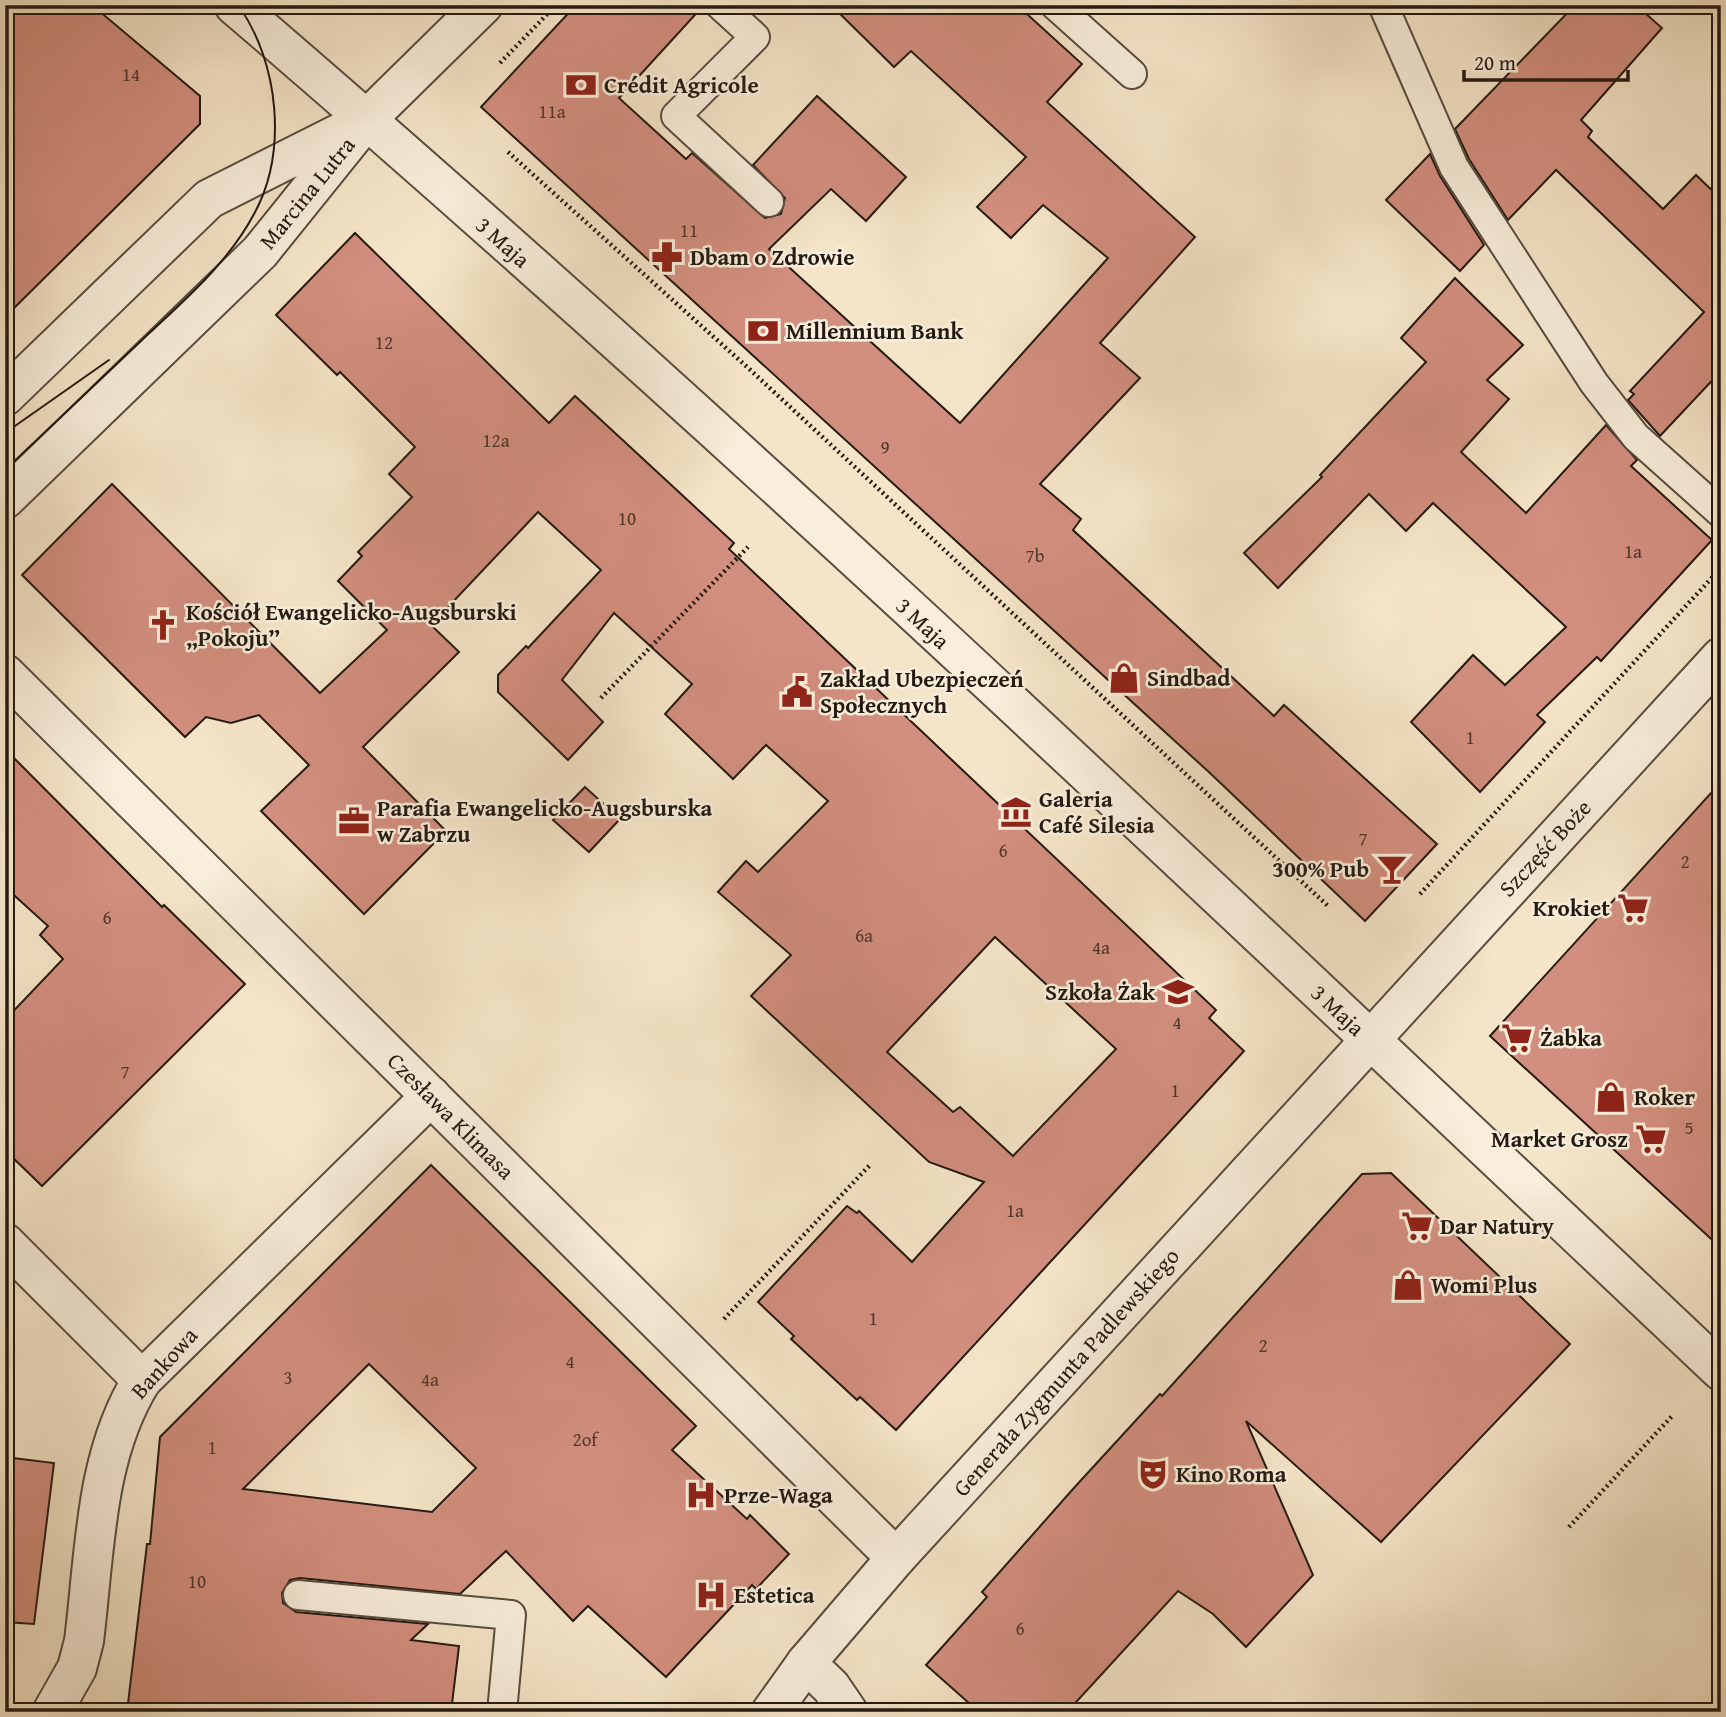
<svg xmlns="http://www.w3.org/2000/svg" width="1726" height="1717" font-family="'Gentium Book Plus',serif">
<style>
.building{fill:#d28e7e;stroke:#241a11;stroke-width:2;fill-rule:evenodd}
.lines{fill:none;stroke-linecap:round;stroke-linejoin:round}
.service-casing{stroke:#584d3f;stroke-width:32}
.minor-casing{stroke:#584d3f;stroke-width:42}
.tertiary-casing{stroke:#584d3f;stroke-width:42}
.path{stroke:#241a11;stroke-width:4.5;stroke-dasharray:2 3.5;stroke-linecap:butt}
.service{stroke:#f8eedb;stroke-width:28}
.minor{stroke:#f8eedb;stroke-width:38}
.tertiary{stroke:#f8eedb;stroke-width:38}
.tram{stroke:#241a11;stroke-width:2}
.labels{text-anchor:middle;stroke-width:5;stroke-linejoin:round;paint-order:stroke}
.number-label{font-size:19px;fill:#50372c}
.poi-label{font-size:23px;font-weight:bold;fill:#241a11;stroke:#f8eedb;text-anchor:start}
.street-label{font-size:23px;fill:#241a11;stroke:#f8eedb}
</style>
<rect width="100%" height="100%" fill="#f5e5c8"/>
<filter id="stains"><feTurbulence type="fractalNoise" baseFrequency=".00286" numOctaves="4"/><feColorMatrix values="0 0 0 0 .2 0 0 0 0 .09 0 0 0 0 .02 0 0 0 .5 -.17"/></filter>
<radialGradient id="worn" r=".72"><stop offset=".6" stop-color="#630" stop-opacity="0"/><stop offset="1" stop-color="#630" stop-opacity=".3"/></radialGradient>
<g class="building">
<path d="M5 5H92L200 96V124L5 317Z"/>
<path d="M576 5H704L619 98 686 159 692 153 765 218 781 214 785 198 753 165 817 96 906 177 866 221 831 189 769 249 960 423 1108 258 1043 205 1011 238 977 207 1026 157 911 51 894 67 831 5H1017L1082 64 1047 102 1195 237 1100 343 1140 378 1040 484 1081 519 1073 530 1274 716 1284 705 1437 844 1365 921 1211 774 481 107Z"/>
<path d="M1575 5H1636L1662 28 1581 120 1592 131 1588 137 1663 209 1696 175 1721 199V371L1660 436 1628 400 1634 394 1630 391 1704 312 1556 170 1508 220 1469 159 1455 129Z"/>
<path d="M1430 154 1440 176 1484 245 1460 271 1386 200Z"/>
<path d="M355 233 549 423 575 396 734 543 729 549 1216 1010 1209 1018 1244 1051 896 1430 860 1397 857 1400 791 1339 794 1336 758 1302 847 1206 857 1213 859 1211 912 1262 984 1182 929 1162 751 996 791 955 718 892 746 861 758 872 828 801 766 745 733 779 665 714 692 684 614 613 562 680 603 722 568 760 498 692V675L526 646 528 648 601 570 538 512 431 625 459 652 363 747 446 831 364 914 261 811 309 765 259 715 231 723 206 717 185 737 22 575 112 484 320 693 387 630 338 581 362 556 358 552 412 497 389 474 415 447 340 372 337 375 276 315ZM995 937 1116 1049 1013 1156 960 1107 953 1112 887 1052Z"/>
<path d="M1455 278 1523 345 1487 380 1509 399 1461 452 1526 513 1606 425 1637 460 1631 466 1712 540 1601 661 1597 657 1537 715 1545 722 1480 792 1411 722 1473 655 1505 685 1566 627 1433 503 1406 531 1369 494 1278 588 1244 553 1322 477 1320 475 1426 362 1401 338Z"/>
<path d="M5 749 162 907 164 905 245 984 42 1186 5 1150V1020L63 959 40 935 48 926 5 887Z"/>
<path d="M1721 782V1248L1490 1036Z"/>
<path d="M585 787 620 819 589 852 553 820Z"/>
<path d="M431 1165 696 1426 672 1450 747 1519 750 1515 789 1554 756 1589 752 1585 666 1677 588 1606 573 1621 506 1551 460 1594 300 1578 290 1580 282 1593 283 1603 296 1612 428 1624 411 1640 459 1646 451 1712H127L147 1544H150L160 1437ZM369 1364 476 1468 432 1512 243 1489Z"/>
<path d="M1391 1173 1570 1344 1381 1542 1246 1421 1313 1575 1246 1647 1213 1614 1178 1591 1067 1712H979L926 1665 987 1597 982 1592 1073 1489 1160 1394 1162 1396 1362 1174Z"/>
<path d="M5 1457 54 1463 34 1624 5 1622Z"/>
</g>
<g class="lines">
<defs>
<g id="service">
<path d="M720 5 755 37 676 116 769 202"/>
<path d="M1055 5 1132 74"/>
<path d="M1383 5 1454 167 1594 383 1636 437 1721 513"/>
<path d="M298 1595 511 1615 502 1712"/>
</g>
<g id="minor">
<path d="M367 119 483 5"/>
<path d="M5 674 896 1558"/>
<path d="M5 1243 142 1380"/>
<path d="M806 1663 831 1687 848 1712"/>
<path d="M52 1712 77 1668 84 1641C95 1554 94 1456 142 1380L431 1096"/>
<path d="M771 1712 806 1663 896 1558 1721 657"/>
</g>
<g id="tertiary">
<path d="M234 5C745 443 1232 909 1721 1371"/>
<path d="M5 396 209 199 356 125"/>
<path d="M5 499 260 252 367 119"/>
</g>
</defs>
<use href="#service" class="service-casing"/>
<use href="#minor" class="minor-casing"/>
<use href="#tertiary" class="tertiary-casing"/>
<g class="path">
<path d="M500 63 556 5"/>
<path d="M508 152 746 366 1328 906"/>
<path d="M601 698 748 547"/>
<path d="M1420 894 1721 568"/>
<path d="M724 1319 870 1165"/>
<path d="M1569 1527 1673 1415"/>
</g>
<use href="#service" class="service"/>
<use href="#minor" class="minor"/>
<use href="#tertiary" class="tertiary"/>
<g class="tram">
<path d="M5 433 109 360"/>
<path d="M5 470C50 427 96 384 141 341 182 302 227 265 254 214 288 152 279 62 238 5"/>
</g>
</g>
<defs>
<symbol id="bank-bare" viewBox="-9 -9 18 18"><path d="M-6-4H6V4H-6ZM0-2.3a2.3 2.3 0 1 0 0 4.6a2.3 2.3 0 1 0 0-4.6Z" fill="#8f2418" stroke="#f8eedb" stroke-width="2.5" paint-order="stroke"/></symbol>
<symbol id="pharmacy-bare" viewBox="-9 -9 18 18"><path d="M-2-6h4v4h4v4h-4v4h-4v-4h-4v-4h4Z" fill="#8f2418" stroke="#f8eedb" stroke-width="2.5" paint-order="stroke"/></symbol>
<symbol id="church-bare" viewBox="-9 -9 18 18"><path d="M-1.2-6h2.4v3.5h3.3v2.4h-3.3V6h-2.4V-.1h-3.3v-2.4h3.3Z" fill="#8f2418" stroke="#f8eedb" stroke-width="2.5" paint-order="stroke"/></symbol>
<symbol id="shop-bare" viewBox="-9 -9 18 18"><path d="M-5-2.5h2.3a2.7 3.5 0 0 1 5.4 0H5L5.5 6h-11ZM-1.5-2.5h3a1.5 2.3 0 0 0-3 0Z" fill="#8f2418" stroke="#f8eedb" stroke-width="2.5" paint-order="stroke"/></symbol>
<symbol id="civic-bare" viewBox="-9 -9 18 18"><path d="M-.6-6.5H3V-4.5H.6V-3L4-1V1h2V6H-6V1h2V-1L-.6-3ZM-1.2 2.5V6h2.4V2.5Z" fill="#8f2418" stroke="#f8eedb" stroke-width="2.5" paint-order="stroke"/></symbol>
<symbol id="museum-bare" viewBox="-9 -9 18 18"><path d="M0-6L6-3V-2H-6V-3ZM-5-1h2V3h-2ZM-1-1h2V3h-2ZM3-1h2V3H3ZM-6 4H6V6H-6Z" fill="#8f2418" stroke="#f8eedb" stroke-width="2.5" paint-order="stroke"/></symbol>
<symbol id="office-bare" viewBox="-9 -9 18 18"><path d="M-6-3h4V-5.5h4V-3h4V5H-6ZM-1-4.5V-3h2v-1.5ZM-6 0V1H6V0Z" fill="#8f2418" stroke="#f8eedb" stroke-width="2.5" paint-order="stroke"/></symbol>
<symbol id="bar-bare" viewBox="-9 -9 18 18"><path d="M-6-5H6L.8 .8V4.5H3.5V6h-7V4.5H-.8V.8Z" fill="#8f2418" stroke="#f8eedb" stroke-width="2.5" paint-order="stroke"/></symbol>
<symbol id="supermarket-bare" viewBox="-9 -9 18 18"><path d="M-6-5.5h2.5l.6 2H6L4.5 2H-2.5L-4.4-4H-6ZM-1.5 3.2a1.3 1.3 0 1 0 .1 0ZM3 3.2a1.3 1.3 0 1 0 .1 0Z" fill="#8f2418" stroke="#f8eedb" stroke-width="2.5" paint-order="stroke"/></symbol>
<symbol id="school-bare" viewBox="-9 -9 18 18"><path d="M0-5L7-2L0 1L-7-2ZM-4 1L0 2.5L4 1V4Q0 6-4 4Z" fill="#8f2418" stroke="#f8eedb" stroke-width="2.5" paint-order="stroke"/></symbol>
<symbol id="theatre-bare" viewBox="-9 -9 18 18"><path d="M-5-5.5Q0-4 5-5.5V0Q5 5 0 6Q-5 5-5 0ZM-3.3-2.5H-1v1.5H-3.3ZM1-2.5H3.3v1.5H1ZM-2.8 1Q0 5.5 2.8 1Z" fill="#8f2418" stroke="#f8eedb" stroke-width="2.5" paint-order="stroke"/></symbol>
<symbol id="hospital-bare" viewBox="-9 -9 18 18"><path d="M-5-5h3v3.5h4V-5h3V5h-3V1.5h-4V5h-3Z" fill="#8f2418" stroke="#f8eedb" stroke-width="2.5" paint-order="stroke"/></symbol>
</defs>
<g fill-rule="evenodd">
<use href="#bank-bare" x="559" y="63" width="44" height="44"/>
<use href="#pharmacy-bare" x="645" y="235" width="44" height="44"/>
<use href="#bank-bare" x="741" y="309" width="44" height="44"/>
<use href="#church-bare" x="141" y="603" width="44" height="44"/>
<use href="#shop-bare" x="1102" y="656" width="44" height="44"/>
<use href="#civic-bare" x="775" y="670" width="44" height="44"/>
<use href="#museum-bare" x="994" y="790" width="44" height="44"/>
<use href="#office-bare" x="332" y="799" width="44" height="44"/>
<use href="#bar-bare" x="1370" y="847" width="44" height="44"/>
<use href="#supermarket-bare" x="1611" y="886" width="44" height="44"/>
<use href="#school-bare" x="1156" y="970" width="44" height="44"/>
<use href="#supermarket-bare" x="1495" y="1016" width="44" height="44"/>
<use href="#shop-bare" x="1589" y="1075" width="44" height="44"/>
<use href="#supermarket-bare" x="1629" y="1117" width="44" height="44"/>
<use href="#supermarket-bare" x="1395" y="1204" width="44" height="44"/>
<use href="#shop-bare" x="1386" y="1263" width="44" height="44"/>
<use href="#theatre-bare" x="1131" y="1452" width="44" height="44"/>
<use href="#hospital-bare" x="679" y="1473" width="44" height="44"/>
<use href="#hospital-bare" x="689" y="1573" width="44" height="44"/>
</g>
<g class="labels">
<g class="number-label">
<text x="131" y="81">14</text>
<text x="552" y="118">11a</text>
<text x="689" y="237">11</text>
<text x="384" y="349">12</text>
<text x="496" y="447">12a</text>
<text x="885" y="454">9</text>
<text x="627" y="525">10</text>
<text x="1633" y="558">1a</text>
<text x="1035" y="562">7b</text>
<text x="1470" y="744">1</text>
<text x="1363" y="845">7</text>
<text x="1003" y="857">6</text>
<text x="1685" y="868">2</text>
<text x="107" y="924">6</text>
<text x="864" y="942">6a</text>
<text x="1101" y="954">4a</text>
<text x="1177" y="1029">4</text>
<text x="125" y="1078">7</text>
<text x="1175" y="1097">1</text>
<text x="1689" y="1134">5</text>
<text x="1015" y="1217">1a</text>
<text x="873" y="1325">1</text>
<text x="1263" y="1352">2</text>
<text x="570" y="1368">4</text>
<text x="288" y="1384">3</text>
<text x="430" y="1386">4a</text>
<text x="585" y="1446">2of</text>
<text x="212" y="1454">1</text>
<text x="197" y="1588">10</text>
<text x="1020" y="1635">6</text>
</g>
<g class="poi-label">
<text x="604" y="93">Crédit Agricole</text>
<text x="690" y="265">Dbam o Zdrowie</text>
<text x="786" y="339">Millennium Bank</text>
<text x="186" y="620">Kościół Ewangelicko-Augsburski<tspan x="186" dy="26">„Pokoju”</tspan></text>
<text x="1147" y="686">Sindbad</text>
<text x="820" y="687">Zakład Ubezpieczeń<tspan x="820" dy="26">Społecznych</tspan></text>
<text x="1039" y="807">Galeria<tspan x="1039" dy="26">Café Silesia</tspan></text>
<text x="377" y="816">Parafia Ewangelicko-Augsburska<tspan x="377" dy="26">w Zabrzu</tspan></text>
<text x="1369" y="877" text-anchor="end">300% Pub</text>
<text x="1610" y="916" text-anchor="end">Krokiet</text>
<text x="1155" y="1000" text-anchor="end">Szkoła Żak</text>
<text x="1540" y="1046">Żabka</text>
<text x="1634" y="1105">Roker</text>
<text x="1628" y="1147" text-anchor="end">Market Grosz</text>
<text x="1440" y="1234">Dar Natury</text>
<text x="1431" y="1293">Womi Plus</text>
<text x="1176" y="1482">Kino Roma</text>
<text x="724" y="1503">Prze-Waga</text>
<text x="734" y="1603">Estetica</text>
</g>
<g class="street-label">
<text transform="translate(307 193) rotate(-51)" y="8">Marcina Lutra</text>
<text transform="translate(503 242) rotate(42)" y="8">3 Maja</text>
<text transform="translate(923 623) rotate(43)" y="8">3 Maja</text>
<text transform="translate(1545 848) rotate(-47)" y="8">Szczęść Boże</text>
<text transform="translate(1338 1010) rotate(43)" y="8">3 Maja</text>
<text transform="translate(451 1116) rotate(45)" y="8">Czesława Klimasa</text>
<text transform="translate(164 1363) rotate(-48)" y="8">Bankowa</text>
<text transform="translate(1066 1372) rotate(-48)" y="8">Generała Zygmunta Padlewskiego</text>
</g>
</g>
<rect width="1726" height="1717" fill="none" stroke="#f5e5c8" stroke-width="28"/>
<rect x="7" y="7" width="1712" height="1703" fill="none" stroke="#241a11" stroke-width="3.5"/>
<rect x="14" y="14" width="1698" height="1689" fill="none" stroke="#241a11" stroke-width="2"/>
<path d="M1464 70v10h164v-10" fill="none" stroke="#241a11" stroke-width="3.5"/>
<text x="1474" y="70" font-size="21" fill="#241a11" stroke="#f8eedb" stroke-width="5" paint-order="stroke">20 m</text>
<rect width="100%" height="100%" filter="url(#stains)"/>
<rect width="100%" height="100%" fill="url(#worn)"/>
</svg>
